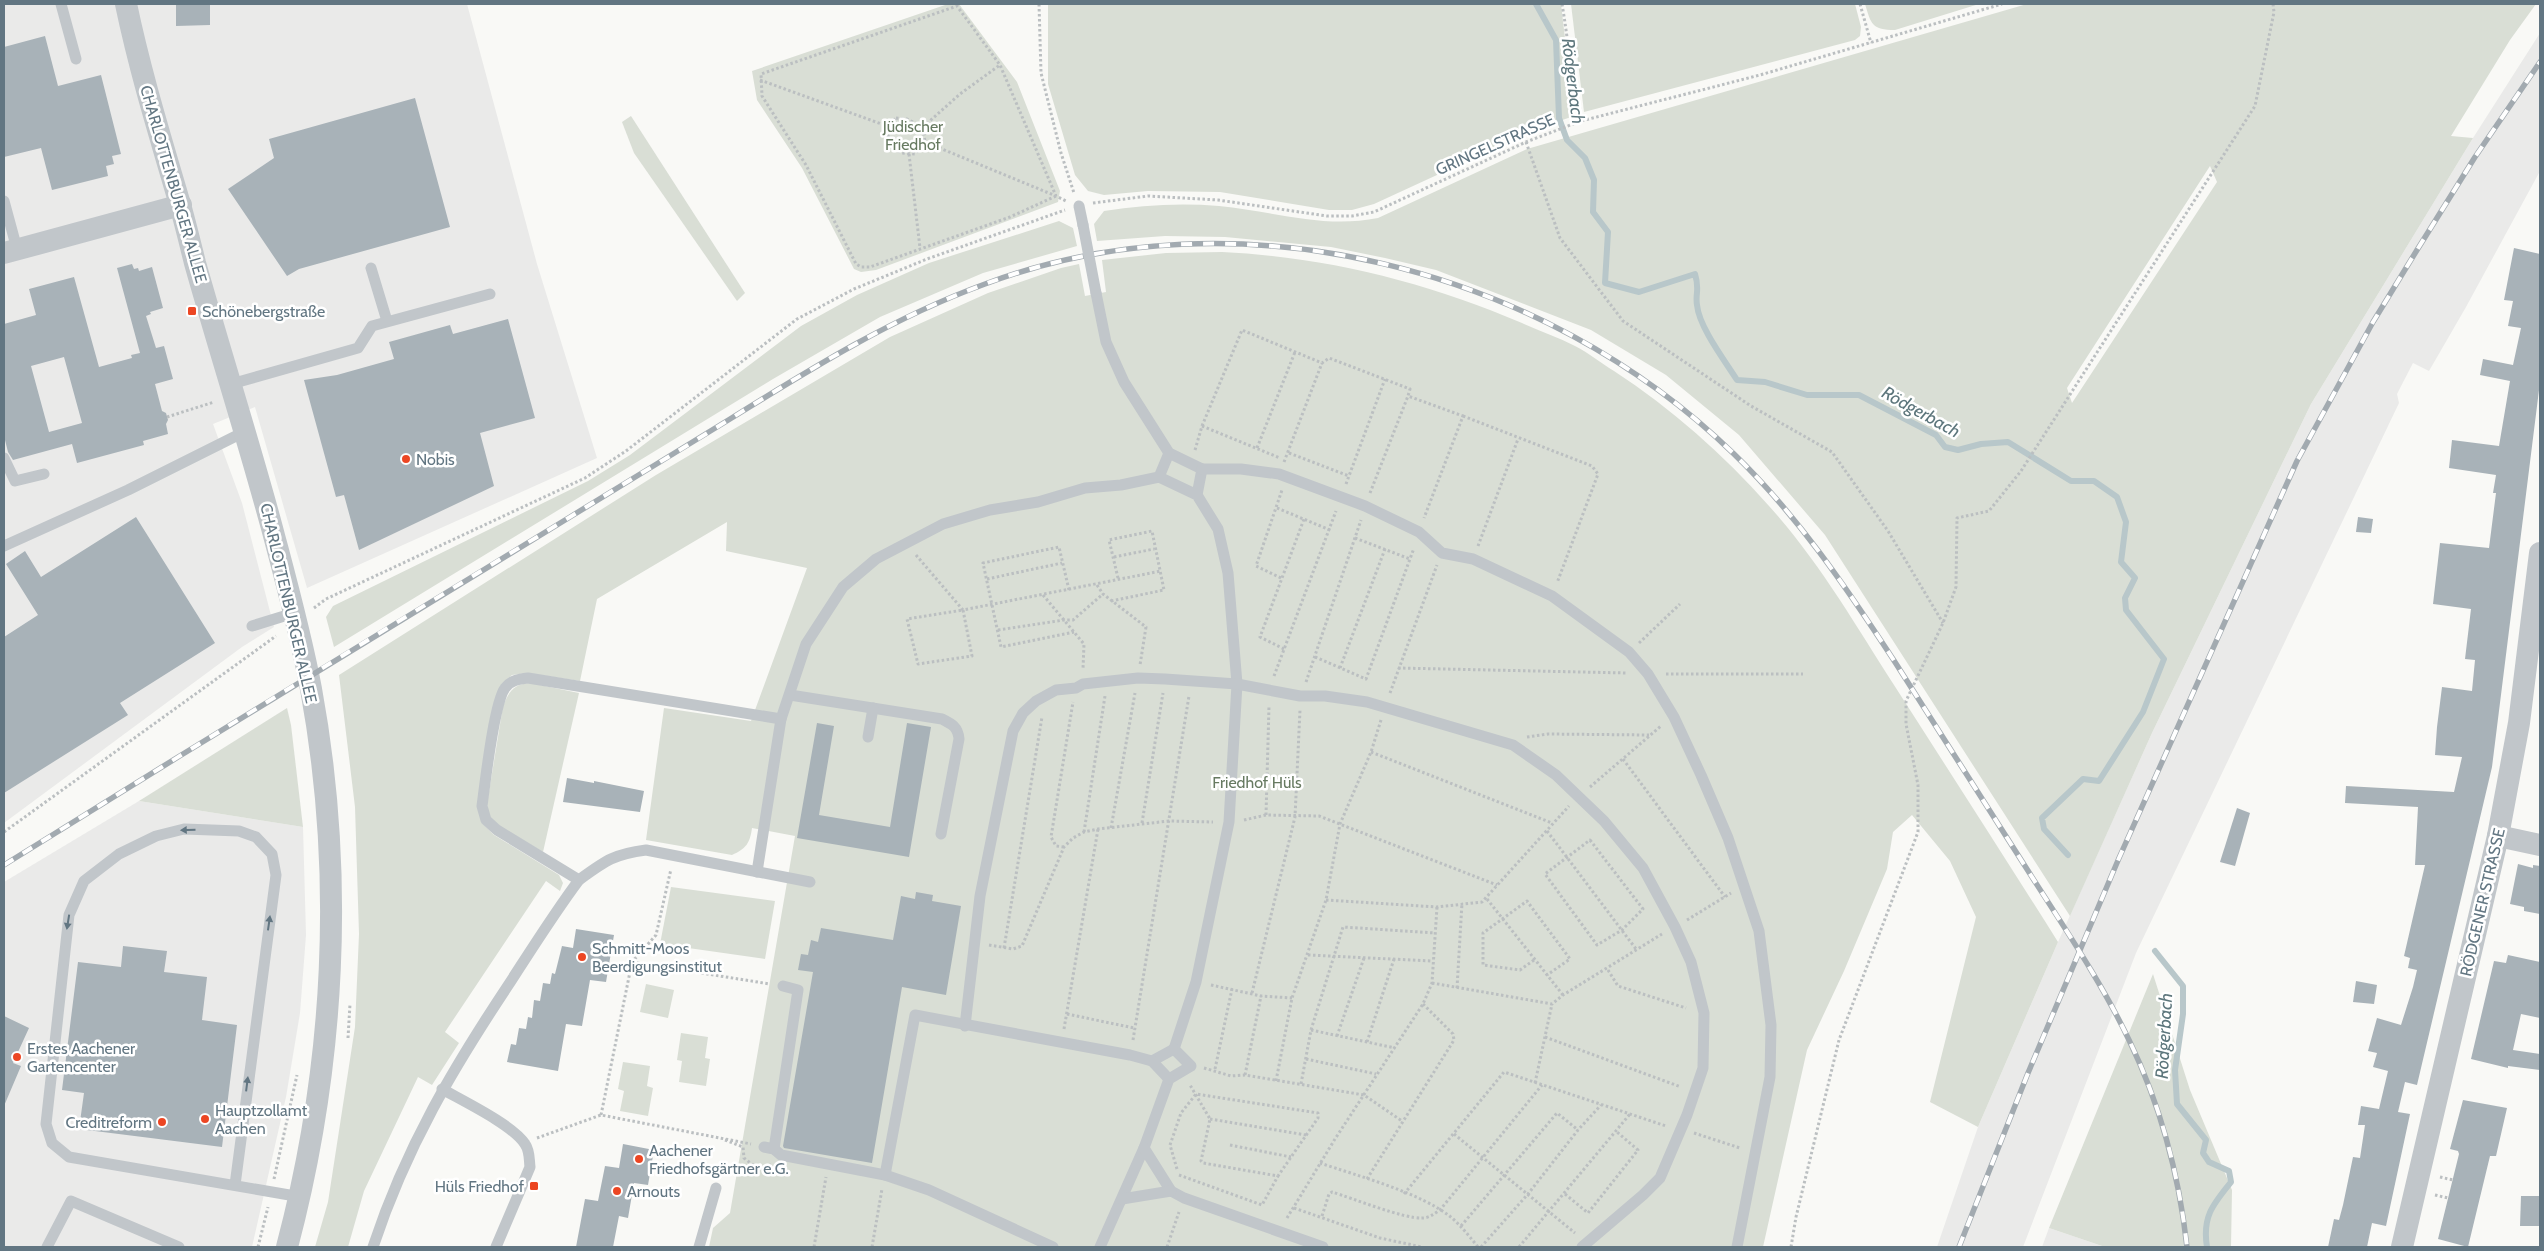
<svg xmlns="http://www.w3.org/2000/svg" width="2544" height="1251" font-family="Cabin,sans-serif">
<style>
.built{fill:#eaeae9}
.green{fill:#d9ded5;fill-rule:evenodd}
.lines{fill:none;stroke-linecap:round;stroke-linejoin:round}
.stream{stroke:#b8c7ca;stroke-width:6}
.building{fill:#a8b2b8;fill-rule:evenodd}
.path{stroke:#bbbfc1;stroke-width:3;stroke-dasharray:2.5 2.5;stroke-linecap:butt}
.service{stroke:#c1c6ca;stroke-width:11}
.minor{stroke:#c1c6ca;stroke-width:22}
.rail-casing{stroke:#a2aab0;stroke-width:5.5}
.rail{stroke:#fff;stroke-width:4;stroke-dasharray:11;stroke-linecap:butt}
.service-bridge{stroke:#c1c6ca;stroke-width:11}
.oneway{fill:#627682}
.poi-dot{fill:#ec4623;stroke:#fff;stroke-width:2}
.labels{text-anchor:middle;stroke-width:5;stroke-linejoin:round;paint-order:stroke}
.park-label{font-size:16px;fill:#677a61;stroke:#fff}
.street-label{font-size:16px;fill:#627682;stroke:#fff}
.poi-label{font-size:16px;fill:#627682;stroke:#fff;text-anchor:start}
.water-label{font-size:18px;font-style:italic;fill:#5d767c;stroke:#fff}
</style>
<rect width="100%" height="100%" fill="#f9f9f6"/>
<g class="built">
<path d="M4 4H467L537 264 597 458 307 588 255 407 213 424 242 503 274 627 242 647 4 823Z"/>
<path d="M2540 33V171L2466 307 2429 371 2413 363 2397 394 2399 403 2136 953 2023 1247H1937L1978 1127 2058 942 2152 733 2311 404 2473 138Z"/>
<path d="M139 801 303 827 306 935 300 1013 286 1097 252 1247H4V882Z"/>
<path d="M2049 1228 2105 1247H2042Z"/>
</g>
<g class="green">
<path d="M948 4H959L1017 82 1060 191 1058 202 876 270 861 272 854 269 802 168 757 100 752 71Z"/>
<path d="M1048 4H1561L1574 116 1539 128 1374 204 1352 210H1329L1220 192 1148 191 1104 195 1088 191 1075 175 1048 84Z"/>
<path d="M1571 4H1855L1861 27 1860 36 1855 40 1584 112Z"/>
<path d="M1865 4H1979L1895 30C1872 30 1871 24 1865 4Z"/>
<path d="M2027 4H2536L2510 40 2451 136 2473 138 2311 404 2152 733 2070 916 1825 535 1739 435 1666 375 1591 330 1436 270 1385 258 1331 247 1225 237 1165 236 1097 241 1094 224 1104 211C1142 205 1180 203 1219 206 1273 211 1323 229 1378 218L1527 149ZM2210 166 2217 182 2072 403 2067 388Z"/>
<path d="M631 116 745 293 737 301 634 153 622 122Z"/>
<path d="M1059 221 1073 228 1077 246 983 273 880 317 773 379 334 647 326 617 333 606 588 481 630 455 801 326 857 295 929 263Z"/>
<path d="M1222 252C1327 257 1426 282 1522 323 1540 331 1558 337 1575 346 1589 353 1601 363 1614 371 1672 409 1723 454 1769 506 1818 560 1855 624 1894 685 1949 771 2004 856 2058 942L1978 1127 1930 1102 1976 917 1950 861 1912 815 1893 832 1887 869 1844 971 1807 1050 1763 1247H709L713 1228 730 1213 795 836 752 828C750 843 746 849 732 855L646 840 664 708 751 721 807 568 726 551 727 522 597 599 580 681 527 673 512 675 500 686 481 822 494 835 559 875 563 883 560 891 546 881 445 1032 459 1043 432 1085 418 1077 364 1191 348 1247H315L328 1202 355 1027 359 934 355 807 339 675 656 475 890 337 988 293 1061 268 1079 264 1085 296 1106 292 1102 260 1166 253Z"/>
<path d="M530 683 579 693 543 852 501 827 489 817 487 804 503 706C509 692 513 684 530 683Z"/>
<path d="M287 708 291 725 303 827 139 801Z"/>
<path d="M671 887 775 901 765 959 660 944Z"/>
<path d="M2153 974 2190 1090 2232 1190 2231 1247H2105L2049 1228Z"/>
<path d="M646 984 674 990 668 1018 640 1012Z"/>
<path d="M681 1033 708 1037 705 1058 710 1059 706 1086 679 1082 682 1061 677 1060Z"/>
<path d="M623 1062 650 1066 647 1086 653 1088 648 1116 620 1111 624 1091 618 1089Z"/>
</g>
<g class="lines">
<g class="stream">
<path d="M1536 4 1556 40 1559 118 1567 140 1585 158 1594 180 1593 212 1608 232 1605 283 1639 292 1695 274C1700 290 1695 293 1697 305 1699 327 1725 361 1737 380L1765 382 1807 395H1859L1936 435 1945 447 1958 450 1981 444 2008 442 2071 481H2094L2117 497 2126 522 2121 562 2135 578 2125 598 2126 610 2164 659 2143 712 2099 781 2083 779 2042 818 2044 829 2068 855"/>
<path d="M2155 951 2183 986V1014L2175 1070 2177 1104 2206 1140 2203 1153 2209 1162 2229 1171 2231 1182C2213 1204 2202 1217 2207 1247"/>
</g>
</g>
<g class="building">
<path d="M176 4H210V25L176 26Z"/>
<path d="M45 36 58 86 101 75 121 154 112 156 114 164 106 166 108 176 52 190 41 148 4 157V47Z"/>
<path d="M415 98 450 227 299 269 287 276 228 189 274 158 269 139Z"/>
<path d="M2514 248 2540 254V382L2492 767 2417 1085 2405 1082 2398 1112 2410 1114 2386 1226 2372 1223 2367 1247H2328L2334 1219 2339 1220 2343 1205 2353 1157 2360 1158 2365 1125H2358L2361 1106 2379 1109 2388 1071 2373 1067 2377 1053 2368 1051 2377 1018 2401 1025 2413 987 2417 970 2408 968 2410 958 2404 956 2425 865H2415L2418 807 2345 803 2346 786 2454 792 2462 757 2435 755 2437 727 2442 687 2472 691 2475 660 2465 659 2471 609 2433 604 2440 543 2489 548 2496 493H2493L2496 475 2449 468 2452 440 2499 446 2510 381 2480 375 2483 359 2513 365 2521 328 2508 326 2513 301 2504 300Z"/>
<path d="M132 264 134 269 138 268 139 271 152 267 163 308 150 312 151 314 146 316 156 348 164 346 173 379 155 384 162 411 166 413 168 420 166 424 168 434 143 441 144 445 77 463 72 444 13 460 8 452 4 436V324L36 315 29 289 74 277 99 367 132 358 131 355 140 353 117 268ZM64 357 82 423 49 432 31 366Z"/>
<path d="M508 319 535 418 480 433 494 486 359 550 344 495 336 497 304 380 337 375 394 359 389 342 450 325 453 334Z"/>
<path d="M136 517 215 643 120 703 128 715 4 793V637L38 615 6 564 25 551 41 577Z"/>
<path d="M2358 517 2373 519 2371 533 2356 532Z"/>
<path d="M817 723 834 726 819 815 890 827 907 723 931 727 909 857 797 838Z"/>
<path d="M567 778 594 783V781L644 791 640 812 563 802Z"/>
<path d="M2237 808 2250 813 2235 866 2220 862Z"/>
<path d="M2518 864 2533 868V865L2540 866V914L2524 911V907L2510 904Z"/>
<path d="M916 892 933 895 932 901 961 906 946 995 902 987 872 1163 784 1148 783 1146 813 972 798 970 801 954 808 955 811 940 818 942 821 928 893 940 901 896 915 899Z"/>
<path d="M576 929 614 935 606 982 590 980 582 1026 566 1024 558 1071 507 1062 511 1044 516 1045 519 1028 526 1029 528 1017 532 1018 534 1000 540 1001 543 983 550 984 552 973 555 974 562 946 573 948Z"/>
<path d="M123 946 167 951 164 972 207 977 202 1020 237 1025 222 1147 79 1129 84 1093 62 1090 78 962 121 967Z"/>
<path d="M2508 955 2540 962V1018L2521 1014 2513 1050 2540 1054V1070L2508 1066V1068L2471 1059 2494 961 2506 963Z"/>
<path d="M2356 981 2377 985 2374 1004 2353 1002Z"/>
<path d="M4 1016 29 1028 13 1063 21 1066 4 1106Z"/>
<path d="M2463 1100 2507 1108 2496 1156H2490L2468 1247 2438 1239 2459 1154 2458 1151 2450 1149Z"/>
<path d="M623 1144 654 1150 648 1185 634 1183 628 1218 619 1216 613 1247H576L585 1199 598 1201 605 1166 619 1168Z"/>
<path d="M2521 1196H2540V1226H2520Z"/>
</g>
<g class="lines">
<g class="path">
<path d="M1039 4 1041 73 1061 153 1074 193"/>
<path d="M1562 4C1569 44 1571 82 1581 121"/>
<path d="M1860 4 1871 43"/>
<path d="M760 80 887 126"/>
<path d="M896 118 907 119 923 127 925 142 915 154 901 153 889 143 887 126Z"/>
<path d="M923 127 960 94 1000 65"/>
<path d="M925 142 1056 196"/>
<path d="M1526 142 1560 238 1623 321 1751 406 1832 452 1888 531 1943 623"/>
<path d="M909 154 920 248"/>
<path d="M1056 196 1010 217 870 267H861L856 264 806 165 762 96 761 74 957 6 1000 65 1056 196 1066 201"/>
<path d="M1093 203 1148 196 1218 200 1327 216H1352L1374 212 1526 142 1581 121 1760 75 2002 4"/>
<path d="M1463 416 1592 466 1598 474 1557 583"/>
<path d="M167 417 214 402"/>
<path d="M1202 426 1280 458"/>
<path d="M1257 448 1295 352"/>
<path d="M1195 450 1202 426 1242 330 1322 363 1329 358 1410 389 1408 396 1463 416 1424 518"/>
<path d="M1289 453 1349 476"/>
<path d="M1284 462 1322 363"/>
<path d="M1346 484 1385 379"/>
<path d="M1370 493 1408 396"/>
<path d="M1277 508 1330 530"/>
<path d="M1355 538 1410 559"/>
<path d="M1478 546 1518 439"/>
<path d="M916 555 963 610 1161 571"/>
<path d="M1114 557 1154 549"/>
<path d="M1281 578 1256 566 1282 490"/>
<path d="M987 579 1062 563"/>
<path d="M1097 585 1103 594 1146 627 1140 665"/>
<path d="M1069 590 1059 547 983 563 1001 647 1074 632"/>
<path d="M1043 595 1084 644 1083 669"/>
<path d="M1111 601 1164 590 1152 531 1109 540 1118 578"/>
<path d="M314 608 326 599 585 478 626 451 797 319 854 289 927 259 1065 210"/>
<path d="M963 610 972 656 918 664 907 619Z"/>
<path d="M998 630 1064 620H1073L1103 594"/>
<path d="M1639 643 1680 604"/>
<path d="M1284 649 1260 637 1304 519"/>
<path d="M1315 657 1366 679 1414 548"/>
<path d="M1340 668 1385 549"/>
<path d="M1398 668 1627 673"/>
<path d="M1666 674H1803"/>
<path d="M1274 676 1336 511"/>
<path d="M1306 682 1361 520"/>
<path d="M1390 693 1437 565"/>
<path d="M1527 737 1548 734 1649 735"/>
<path d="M1371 752 1552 823"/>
<path d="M1623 759 1725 897"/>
<path d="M1590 787 1661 726"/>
<path d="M1266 815 1269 706"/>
<path d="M1244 820 1266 815 1319 816 1497 885"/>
<path d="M1142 823 1163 693"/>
<path d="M1111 828 1135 693"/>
<path d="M1547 831 1636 949"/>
<path d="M4 832 276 636"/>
<path d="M1084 832 1105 696"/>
<path d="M1590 840 1643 909 1622 930 1597 945 1545 874Z"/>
<path d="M1064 847 1056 846 1051 837 1073 702"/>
<path d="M1487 899 1563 995"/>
<path d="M1326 900 1437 907 1482 902 1569 806"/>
<path d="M1687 920 1731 893"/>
<path d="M989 945 1013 949 1022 946 1064 847 1073 838 1084 832 1098 829 1169 821 1213 822"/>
<path d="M1004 948 1042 717"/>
<path d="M1308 955 1432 961"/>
<path d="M1534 960 1520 970 1483 965V933L1527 901 1570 959 1547 975"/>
<path d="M632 962 770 984"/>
<path d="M1608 970 1618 986 1686 1008"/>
<path d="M1432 983 1552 1004 1563 995 1662 934"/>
<path d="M1211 985 1261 996 1292 998"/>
<path d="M1457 988 1462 903"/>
<path d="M1252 993 1295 817 1300 710"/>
<path d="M1067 1014 1134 1028"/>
<path d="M1064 1029 1098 829"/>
<path d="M1311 1030 1395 1048"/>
<path d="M1337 1036 1364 958"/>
<path d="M1545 1037 1681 1087"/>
<path d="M348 1038 350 1004"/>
<path d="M1133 1040 1189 696"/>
<path d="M1367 1042 1394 959"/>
<path d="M1306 1059 1376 1074"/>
<path d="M1204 1068 1231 1076 1245 1075 1364 1095 1402 1121"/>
<path d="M1215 1069 1232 989"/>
<path d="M1245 1075 1261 996"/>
<path d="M1276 1081 1292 998 1326 900 1340 824 1371 752 1381 720"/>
<path d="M1535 1083 1552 1004"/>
<path d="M1301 1084 1311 1030 1343 927 1435 933"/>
<path d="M601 1115 632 962 656 935 671 869"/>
<path d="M1210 1119 1306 1135"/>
<path d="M1694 1133 1740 1148"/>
<path d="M1454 1134 1575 1233"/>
<path d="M537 1138 601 1115 751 1144"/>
<path d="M725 1140 743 1147 744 1158 758 1169 771 1165"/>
<path d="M1230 1145 1291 1157"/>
<path d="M1320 1163C1358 1176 1422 1193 1452 1218 1462 1227 1470 1237 1478 1247"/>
<path d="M1177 1169 1170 1145 1181 1113 1196 1094 1318 1113V1118L1278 1176 1203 1163 1201 1161 1210 1119 1190 1085"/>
<path d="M1179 1175 1262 1205 1278 1176"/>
<path d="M2440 1177 2453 1180"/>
<path d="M274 1179 297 1075"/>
<path d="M1367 1179 1454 1040 1453 1034 1423 1004"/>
<path d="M1404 1194 1504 1072 1666 1126"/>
<path d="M1565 1194 1588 1213 1638 1150 1617 1132"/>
<path d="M2435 1195 2448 1198"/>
<path d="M1294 1208 1380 1238 1422 1247"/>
<path d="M1322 1216 1329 1194 1332 1192C1352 1198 1404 1219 1422 1218 1429 1218 1434 1214 1440 1210L1542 1085"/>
<path d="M1287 1218 1335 1139 1423 1004 1432 983 1437 907"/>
<path d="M1461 1226 1557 1113 1578 1130"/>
<path d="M258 1247 268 1207"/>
<path d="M814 1247 826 1177"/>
<path d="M872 1247 882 1189"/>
<path d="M1167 1247 1179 1212"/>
<path d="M1481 1247 1528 1194 1578 1130 1601 1105"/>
<path d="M1519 1247 1630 1114"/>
<path d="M1791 1247 1796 1217 1839 1040 1918 832V785L1906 724V701L1943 623 1956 587 1957 518 1989 511 2021 471 2255 106 2274 12 2273 4"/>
</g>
<g class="service">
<path d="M61 4 76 59"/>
<path d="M4 201 17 249"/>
<path d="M1079 206 1083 225"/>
<path d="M371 268 387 321"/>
<path d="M1096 293 1106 342 1124 382 1169 453 1202 469 1197 495"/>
<path d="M231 384 358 348 372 326 490 294"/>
<path d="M4 458 15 481 44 474"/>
<path d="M1202 469H1241L1279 474 1365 506 1419 532 1442 553 1473 559 1552 596 1629 652 1648 674 1674 717 1701 775 1728 838 1759 931 1771 1025 1770 1077 1737 1247"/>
<path d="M1159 477 1169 453"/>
<path d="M4 546 128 490 246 431"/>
<path d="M252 626 294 613"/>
<path d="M790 695 942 719C952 724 958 727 959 739L941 834"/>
<path d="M868 737 873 708"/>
<path d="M757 872 781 719 806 644 843 587 876 559 943 524 990 510 1038 502 1085 488 1121 485 1159 477 1197 495 1218 529 1228 573 1237 684 1229 822 1196 982 1174 1049 1191 1066 1169 1079 1144 1148 1100 1247"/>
<path d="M579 880 497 830 486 820 482 806C485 784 494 703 505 688 511 680 519 679 528 678L781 719"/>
<path d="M965 1026 980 896 1013 731 1023 713 1036 701 1056 690 1076 688 1083 684 1138 678 1165 679 1237 684 1300 696H1325L1367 702 1513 745 1556 775 1604 821 1643 868 1675 927 1691 962 1704 1013 1703 1068 1687 1115 1660 1178 1643 1195 1582 1247"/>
<path d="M1152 1061 1174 1049"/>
<path d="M442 1089C463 1101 513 1125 525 1144 530 1151 529 1159 530 1167L496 1247"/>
<path d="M764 1147 774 1149 781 1155 885 1175 929 1190 1053 1247"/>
<path d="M1144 1148 1171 1191 1184 1198 1323 1247"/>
<path d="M774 1149 798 990 783 986"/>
<path d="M885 1175 915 1015 1130 1055 1152 1061 1169 1079"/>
<path d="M235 1185 276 875 272 854 256 837 239 831 184 829 156 836 119 854 84 881 69 915 46 1124 52 1143 69 1157 301 1197"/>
<path d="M1122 1199 1171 1191"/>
<path d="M47 1247 71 1201 179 1247"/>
<path d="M373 1247C406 1147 453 1068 511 981 533 947 555 912 579 880 605 861 614 854 646 850L810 882"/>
<path d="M699 1247 716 1188"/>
</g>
<g class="minor">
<path d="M126 4C140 71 160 136 179 201 185 222 190 243 195 263 220 352 248 439 272 528 286 581 301 635 311 689 345 874 335 1066 287 1247"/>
<path d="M4 253 181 205"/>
<path d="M2498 836 2540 845"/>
<path d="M2402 1247 2498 836 2519 723 2540 553"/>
</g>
<defs>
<g id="rail">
<path d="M4 865C192 748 380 632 570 517 623 484 677 452 730 419 812 368 894 317 985 284 1238 189 1543 268 1734 454 1797 515 1846 587 1893 659 1937 728 1981 797 2025 866 2061 923 2100 979 2129 1040 2161 1106 2179 1175 2187 1247"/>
<path d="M1959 1247 2028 1073 2119 858 2297 461 2373 322 2417 250 2475 157 2540 62"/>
</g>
</defs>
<use href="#rail" class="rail-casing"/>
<use href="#rail" class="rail"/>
<path class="service-bridge" d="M1083 225 1096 293"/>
</g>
<defs><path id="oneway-solid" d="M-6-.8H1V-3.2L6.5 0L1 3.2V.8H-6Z" transform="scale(1.25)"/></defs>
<g class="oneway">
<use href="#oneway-solid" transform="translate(188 830) rotate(178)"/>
<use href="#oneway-solid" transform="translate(68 922) rotate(99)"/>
<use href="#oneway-solid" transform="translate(269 923) rotate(-82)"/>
<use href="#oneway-solid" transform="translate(247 1084) rotate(-83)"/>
</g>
<g class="poi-dot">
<rect x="187" y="306" width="10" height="10" rx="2.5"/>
<circle cx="406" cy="459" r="5"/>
<circle cx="582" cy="957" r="5"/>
<circle cx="17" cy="1057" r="5"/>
<circle cx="205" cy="1119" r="5"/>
<circle cx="162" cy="1122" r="5"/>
<circle cx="639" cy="1159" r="5"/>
<rect x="529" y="1181" width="10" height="10" rx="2.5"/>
<circle cx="617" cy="1191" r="5"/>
</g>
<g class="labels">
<g class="park-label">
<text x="913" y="132">Jüdischer<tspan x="913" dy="18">Friedhof</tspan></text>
<text x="1257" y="788">Friedhof Hüls</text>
</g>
<g class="street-label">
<text transform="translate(1495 144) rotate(-24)" y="6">GRINGELSTRASSE</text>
<text transform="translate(174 184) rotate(74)" y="6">CHARLOTTENBURGER ALLEE</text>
<text transform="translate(289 603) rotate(77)" y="6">CHARLOTTENBURGER ALLEE</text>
<text transform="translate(2482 902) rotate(-77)" y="6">RÖDGENER STRASSE</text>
</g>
<g class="poi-label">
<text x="202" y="317">Schönebergstraße</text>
<text x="416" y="465">Nobis</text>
<text x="592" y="954">Schmitt-Moos<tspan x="592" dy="18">Beerdigungsinstitut</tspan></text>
<text x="27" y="1054">Erstes Aachener<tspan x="27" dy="18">Gartencenter</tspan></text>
<text x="215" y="1116">Hauptzollamt<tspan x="215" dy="18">Aachen</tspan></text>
<text x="152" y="1128" text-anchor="end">Creditreform</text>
<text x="649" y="1156">Aachener<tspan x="649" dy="18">Friedhofsgärtner e.G.</tspan></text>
<text x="524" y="1192" text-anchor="end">Hüls Friedhof</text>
<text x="627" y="1197">Arnouts</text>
</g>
<g class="water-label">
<text transform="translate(1573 81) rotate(83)" y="6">Rödgerbach</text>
<text transform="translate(1921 412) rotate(29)" y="6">Rödgerbach</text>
<text transform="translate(2164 1036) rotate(-87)" y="6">Rödgerbach</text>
</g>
</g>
<rect width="2544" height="1251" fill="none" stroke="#627682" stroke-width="10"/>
</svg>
